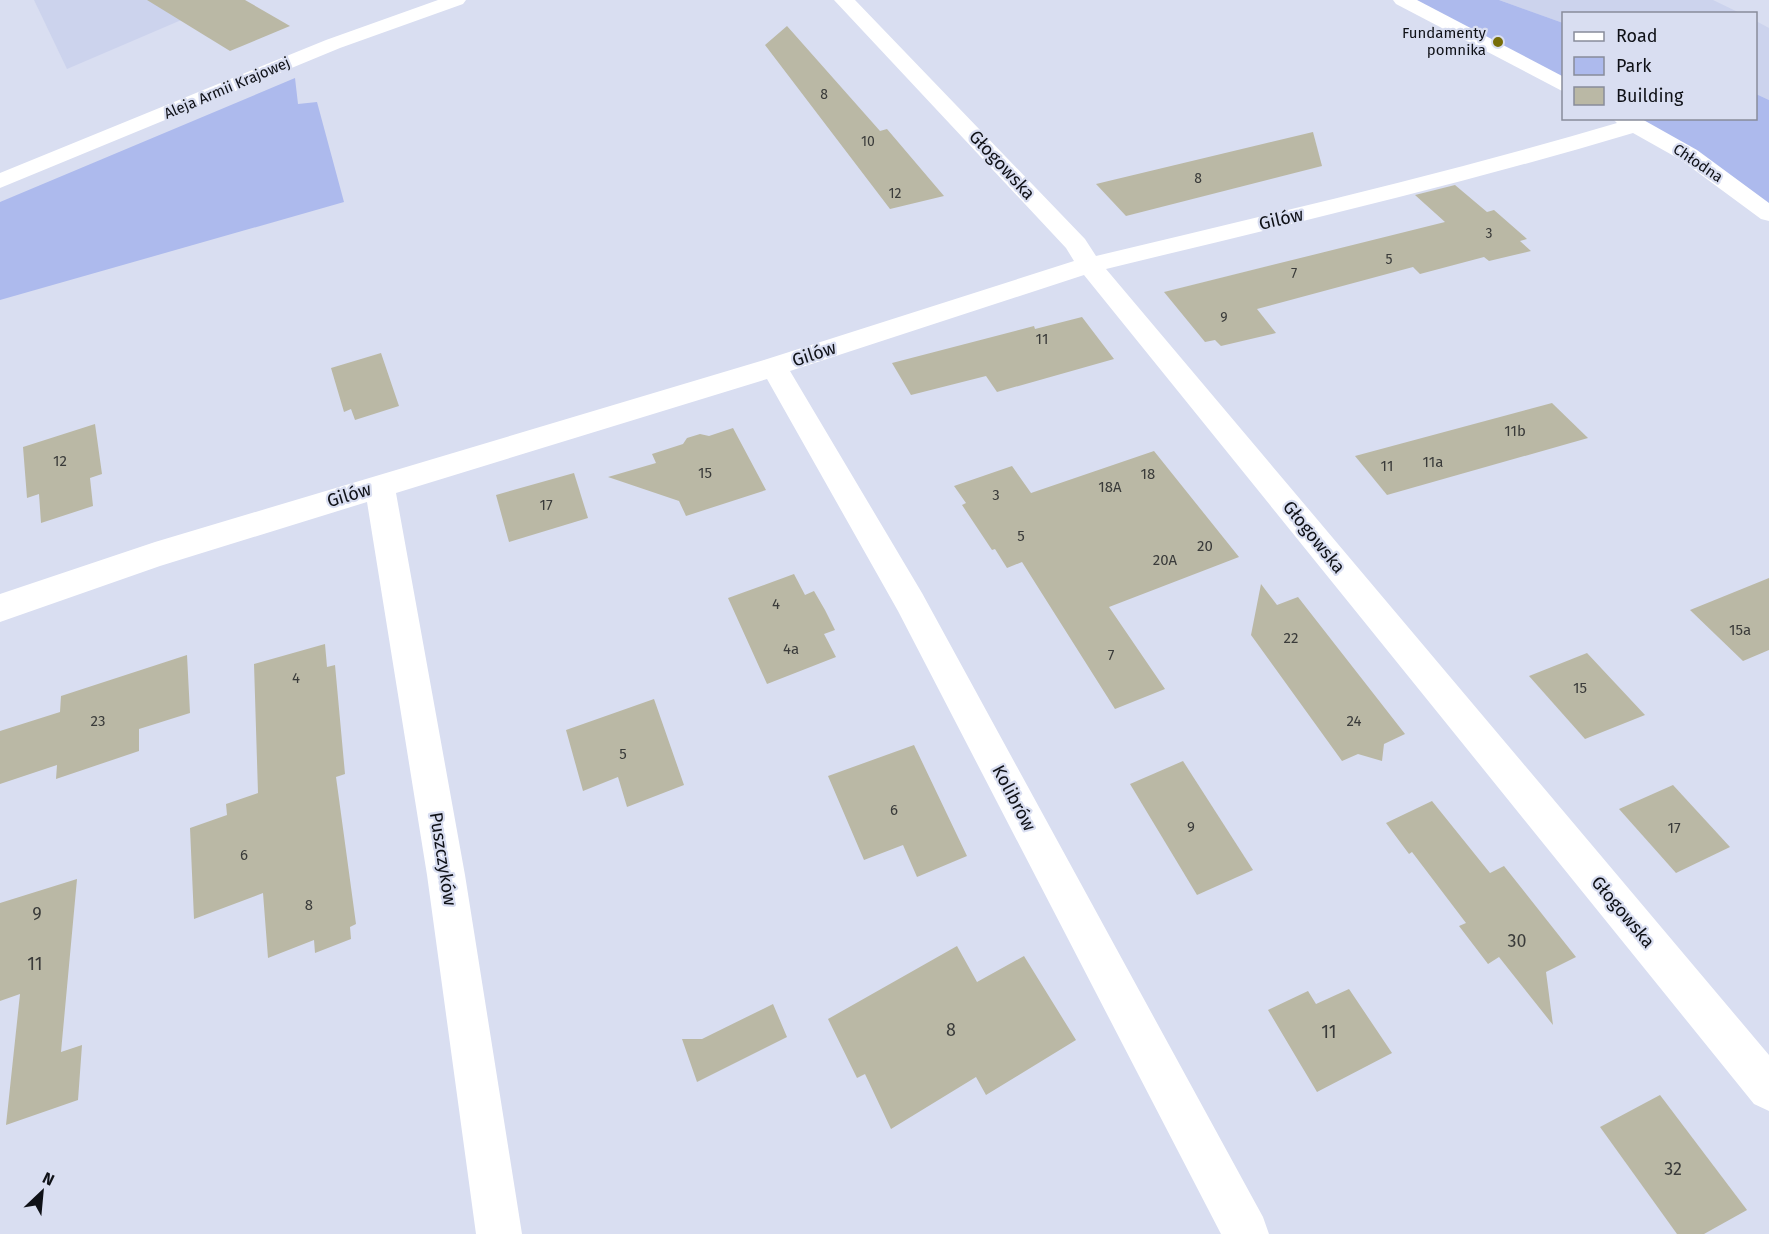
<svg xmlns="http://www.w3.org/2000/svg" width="1769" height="1234" font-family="'Fira Sans',sans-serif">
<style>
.built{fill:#ccd3ed}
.green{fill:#adbaed}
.building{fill:#bab8a5}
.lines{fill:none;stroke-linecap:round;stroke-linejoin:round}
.minor{fill:#fff;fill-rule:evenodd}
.tertiary{fill:#fff;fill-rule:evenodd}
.poi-dot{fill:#776d08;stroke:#d9def1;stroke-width:2}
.labels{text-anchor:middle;stroke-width:4.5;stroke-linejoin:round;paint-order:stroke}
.far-number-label{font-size:14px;fill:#3a3b3a}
.far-poi-label{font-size:15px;fill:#0f1117;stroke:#d9def1;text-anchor:end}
.far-street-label{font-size:15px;fill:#0f1117;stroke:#d9def1}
.number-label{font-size:15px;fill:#3a3b3a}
.street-label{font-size:18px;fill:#0f1117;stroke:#d9def1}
.near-number-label{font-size:18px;fill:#3a3b3a}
</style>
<rect width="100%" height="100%" fill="#d9def1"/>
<g class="built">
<path d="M34 0H228L67 69Z"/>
<path d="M1499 0H1713L1740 13 1564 14 1563 23Z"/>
<path d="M1756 21 1769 28V100L1756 94Z"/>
</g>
<g class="green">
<path d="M1416 0H1499L1563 23V80Z"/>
<path d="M295 78 298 104 317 102 344 202 0 300V202Z"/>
<path d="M1756 94 1769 100V208L1636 119 1756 118Z"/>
</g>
<g class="building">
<path d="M147 0H245L290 26 230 51Z"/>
<path d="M787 26 880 131 887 129 944 196 890 209 765 45Z"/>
<path d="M1313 132 1322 166 1126 216 1096 184Z"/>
<path d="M1455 185 1487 212 1494 210 1527 239 1520 241 1531 251 1489 261 1484 257 1420 274 1413 267 1257 309 1276 333 1221 346 1215 340 1205 342 1164 292 1445 222 1415 195Z"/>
<path d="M1082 317 1114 359 997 392 986 376 911 395 892 363 1034 326 1035 329Z"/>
<path d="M381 353 399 406 355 420 351 409 344 412 331 368Z"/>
<path d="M1552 403 1588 438 1387 495 1355 456Z"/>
<path d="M95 424 102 474 90 478 93 506 41 523 39 494 27 498 23 447Z"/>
<path d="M733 428 766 490 686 516 679 501 608 477 656 463 652 454 683 444 687 438 700 434 709 436Z"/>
<path d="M1154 451 1239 557 1109 607 1165 689 1115 709 1022 562 1007 568 995 549 992 550 962 505 966 503 954 486 1012 466 1031 493Z"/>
<path d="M574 473 588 518 509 542 496 495Z"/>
<path d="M794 574 805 595 814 591 825 610 835 630 824 634 836 657 767 684 728 598Z"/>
<path d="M1769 578V650L1743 661 1690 610Z"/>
<path d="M1261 584 1277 605 1298 597 1405 734 1384 744 1382 761 1358 754 1342 761 1251 635Z"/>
<path d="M325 644 327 667 335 665 345 774 336 777 356 924 350 927 351 939 315 953 314 940 268 958 263 893 194 919 190 828 227 815 226 804 258 793 254 664Z"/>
<path d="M1587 653 1645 715 1585 739 1529 676Z"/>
<path d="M187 655 190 713 139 729V751L56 779 57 765 0 784V731L60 712 61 696Z"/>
<path d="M654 699 684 785 627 807 618 777 583 791 566 730Z"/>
<path d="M914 745 967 856 917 877 903 845 864 860 828 776Z"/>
<path d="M1183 761 1253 870 1197 895 1130 784Z"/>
<path d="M1673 785 1730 847 1676 873 1619 809Z"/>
<path d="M1432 801 1490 873 1504 866 1576 957 1546 972 1553 1025 1499 957 1488 964 1459 926 1466 923 1412 852 1409 854 1386 823Z"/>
<path d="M77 879 61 1052 82 1045 78 1100 6 1125 20 994 0 1001V903Z"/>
<path d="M957 946 977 982 1024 956 1076 1040 986 1095 976 1077 891 1129 865 1074 857 1078 828 1019Z"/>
<path d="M1349 989 1392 1053 1317 1092 1268 1010 1308 991 1316 1004Z"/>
<path d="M773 1004 787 1037 697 1082 682 1039H702Z"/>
<path d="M1660 1095 1747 1210 1704 1234H1677L1600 1127Z"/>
</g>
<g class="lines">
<g class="minor">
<path d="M834 0H855L1085 239 1096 256C1270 214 1445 174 1617 123L1612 118H1640L1697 150 1769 203V221L1761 219 1681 160 1633 133C1459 185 1282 226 1106 269L1769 1055V1111L1754 1104 1084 275 790 371 922 593 1263 1217 1269 1234H1221L898 611 767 379 396 493 465 875 522 1234H476L427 875 367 502 160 566 0 622V594L155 542 764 360 1074 261 1066 248Z"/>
<path d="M1393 0H1417L1564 77V92L1396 4Z"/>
</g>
<path class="tertiary" d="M438 0H466L463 4 340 48 0 188V173L326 40Z"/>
</g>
<circle class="poi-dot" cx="1498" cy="42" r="6"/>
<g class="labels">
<g class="far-number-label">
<text x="824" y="99">8</text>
<text x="868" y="146">10</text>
<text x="1198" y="183">8</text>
<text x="895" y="198">12</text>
<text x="1489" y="238">3</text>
<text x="1389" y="264">5</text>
<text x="1294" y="278">7</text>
<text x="1224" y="322">9</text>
</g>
<g class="far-poi-label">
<text x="1486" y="38">Fundamenty<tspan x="1486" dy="17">pomnika</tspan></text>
</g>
<g class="far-street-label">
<text transform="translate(227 88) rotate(-23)" y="5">Aleja Armii Krajowej</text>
<text transform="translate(1698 163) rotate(34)" y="5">Chłodna</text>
</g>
<g class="number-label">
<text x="1042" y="344">11</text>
<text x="1515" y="436">11b</text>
<text x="60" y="466">12</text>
<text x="1433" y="467">11a</text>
<text x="1387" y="471">11</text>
<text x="705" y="478">15</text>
<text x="1148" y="479">18</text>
<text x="1110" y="492">18A</text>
<text x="996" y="500">3</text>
<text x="546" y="510">17</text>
<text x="1021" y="541">5</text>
<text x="1205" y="551">20</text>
<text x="1165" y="565">20A</text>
<text x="776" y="609">4</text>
<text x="1740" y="635">15a</text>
<text x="1291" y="643">22</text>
<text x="791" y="654">4a</text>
<text x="1111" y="660">7</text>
<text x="296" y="683">4</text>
<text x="1580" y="693">15</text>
<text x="98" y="726">23</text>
<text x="1354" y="726">24</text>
<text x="623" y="759">5</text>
<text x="894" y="815">6</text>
<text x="1191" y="832">9</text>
<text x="1674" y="833">17</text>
<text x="244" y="860">6</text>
<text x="309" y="910">8</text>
</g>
<g class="street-label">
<text transform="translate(1002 165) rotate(47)" y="6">Głogowska</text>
<text transform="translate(1281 219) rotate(-13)" y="6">Gilów</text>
<text transform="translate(814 354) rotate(-18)" y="6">Gilów</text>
<text transform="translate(349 495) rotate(-17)" y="6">Gilów</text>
<text transform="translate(1314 537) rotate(51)" y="6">Głogowska</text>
<text transform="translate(1014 798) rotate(62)" y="6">Kolibrów</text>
<text transform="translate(443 859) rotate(81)" y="6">Puszczyków</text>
<text transform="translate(1623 912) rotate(50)" y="6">Głogowska</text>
</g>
<g class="near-number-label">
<text x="37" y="920">9</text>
<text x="1517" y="947">30</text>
<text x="35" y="970">11</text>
<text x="951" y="1036">8</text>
<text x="1329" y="1038">11</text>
<text x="1673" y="1175">32</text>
</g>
</g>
<rect x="1562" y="12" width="195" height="108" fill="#d9def1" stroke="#888c9a" stroke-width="1.5"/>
<rect x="1574" y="32" width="30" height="9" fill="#ffffff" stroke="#888c9a" stroke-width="1.5"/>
<text x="1616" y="42" font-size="18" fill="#0f1117">Road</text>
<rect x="1574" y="57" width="30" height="18" fill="#adbaed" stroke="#888c9a" stroke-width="1.5"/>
<text x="1616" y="72" font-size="18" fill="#0f1117">Park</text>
<rect x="1574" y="87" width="30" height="18" fill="#bab8a5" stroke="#888c9a" stroke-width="1.5"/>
<text x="1616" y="102" font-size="18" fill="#0f1117">Building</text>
<g transform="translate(42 1192) rotate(26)" stroke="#d9def1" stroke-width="4.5" paint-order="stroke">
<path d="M0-4.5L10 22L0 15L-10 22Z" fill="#0f1117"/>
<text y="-9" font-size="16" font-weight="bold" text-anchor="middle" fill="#0f1117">N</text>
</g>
</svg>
